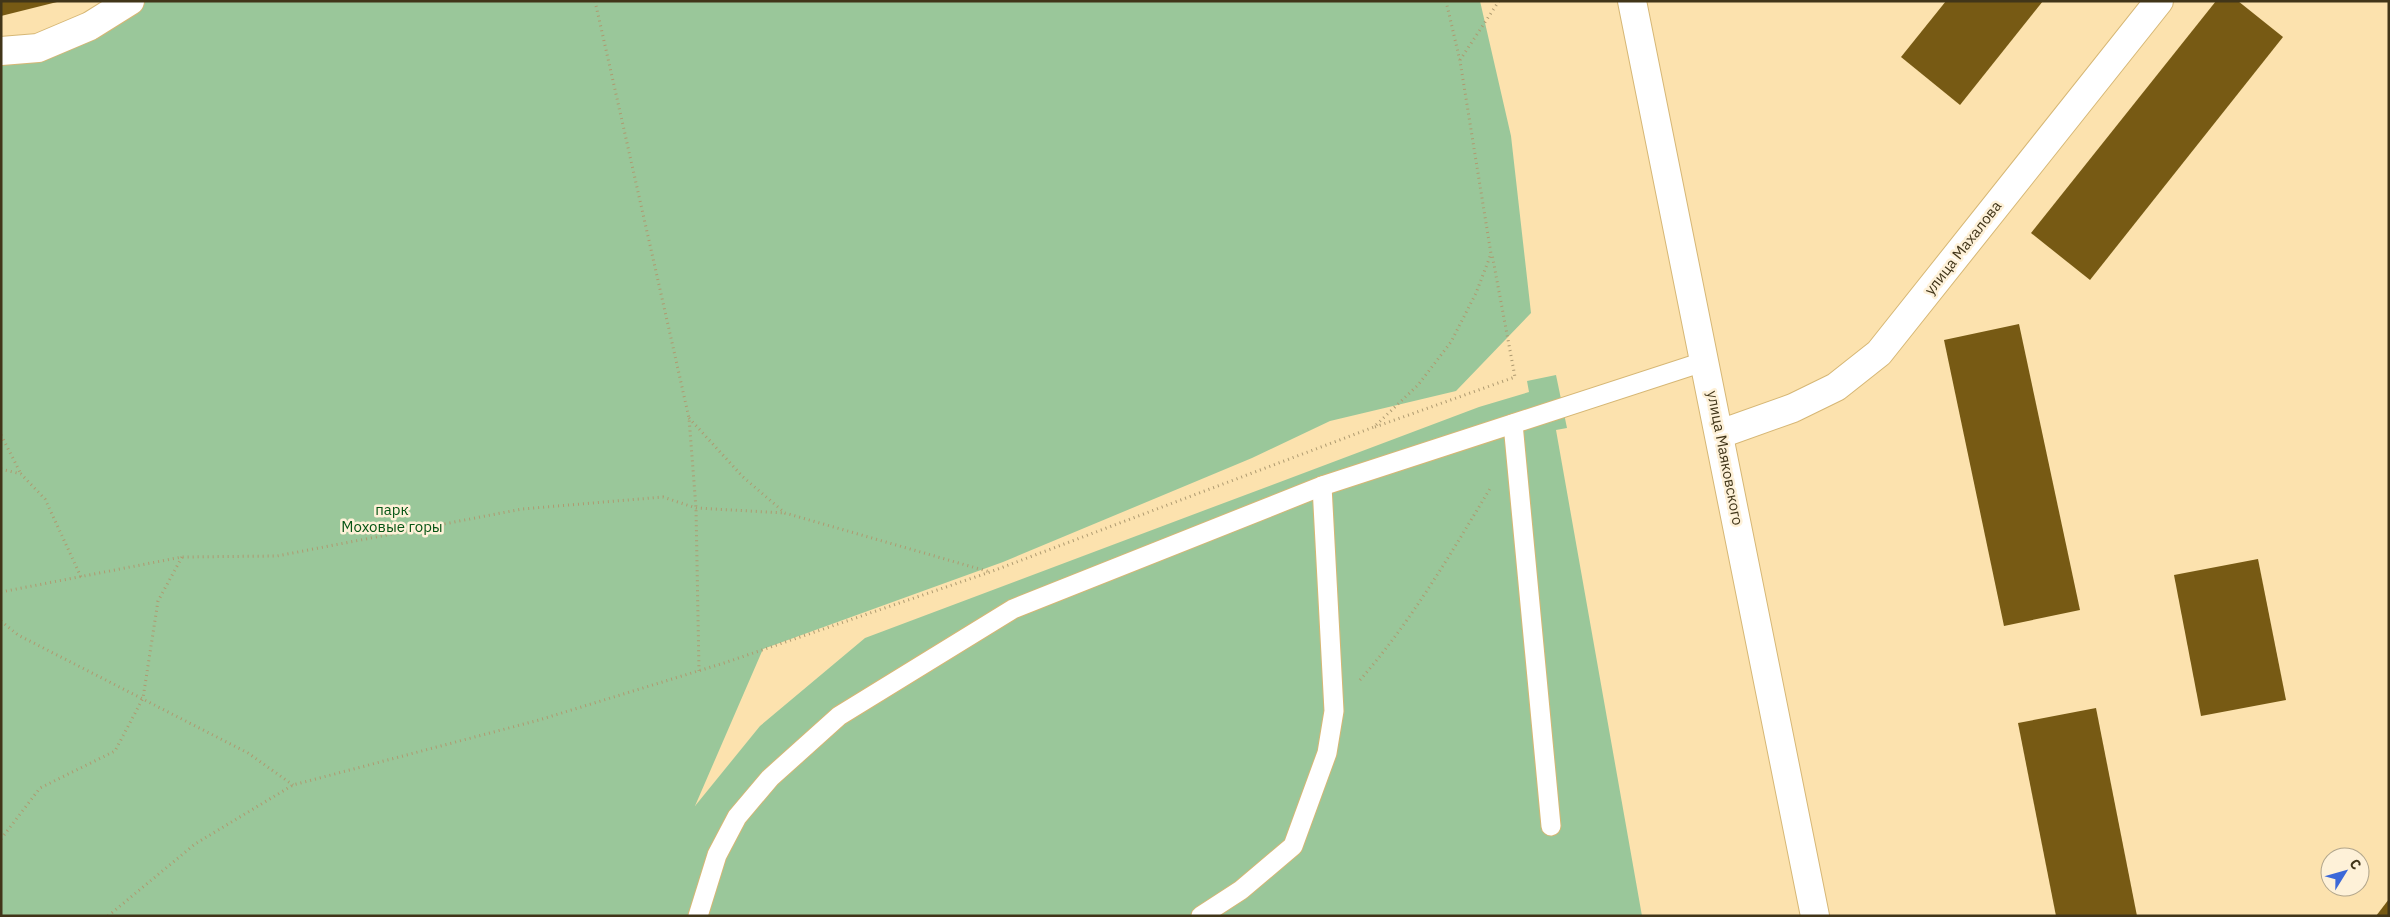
<svg xmlns="http://www.w3.org/2000/svg" width="2390" height="917" font-family="'IBM Plex Sans',sans-serif">
<style>
.green{fill:#9ac79a}
.building{fill:#775a14}
.lines{fill:none;stroke-linecap:round;stroke-linejoin:round}
.lane-casing{stroke:#d6b775;stroke-width:21}
.street-casing{stroke:#d6b775;stroke-width:30}
.secondary-casing{stroke:#d6b775;stroke-width:30}
.path{stroke:#ae9a70;stroke-width:3;stroke-dasharray:1 4;stroke-linecap:butt}
.lane{stroke:#fff;stroke-width:19}
.street{stroke:#fff;stroke-width:28}
.secondary{stroke:#fff;stroke-width:28}
.labels{text-anchor:middle;stroke-width:5;stroke-linejoin:round;paint-order:stroke}
.street-label{font-size:15px;fill:#413519;stroke:#fef1d8}
.park-label{font-size:15px;fill:#055414;stroke:#fef1d8}
</style>
<rect width="100%" height="100%" fill="#fce2ae"/>
<path class="green" d="M130 1H1480L1511 136 1531 313 1456 391 1330 421 1252 458 1003 562 763 649 695 806 760 726 865 638 1479 407 1529 392 1527 381 1556 375 1567 428 1556 430 1642 916H1V51Z"/>
<g class="building">
<path d="M1 1H57V2L1 16Z"/>
<path d="M1946 1H2043L1960 105 1901 57Z"/>
<path d="M2216 1H2238L2283 37 2090 280 2031 233Z"/>
<path d="M2019 324 2080 610 2004 626 1944 340Z"/>
<path d="M2258 559 2286 700 2201 716 2174 575Z"/>
<path d="M2096 708 2137 916H2056L2018 723Z"/>
<path d="M2389 899V916H2376Z"/>
</g>
<g class="lines">
<defs>
<g id="lane">
<path d="M1513 424 1551 826"/>
<path d="M698 916 717 855 737 817 770 778 839 716 1013 609 1322 486 1706 361"/>
<path d="M1201 916 1241 890 1293 846 1327 753 1334 711 1322 486"/>
</g>
<g id="street">
<path d="M1 51 38 48 90 26 130 1"/>
<path d="M1720 434 1793 408 1836 387 1879 353 2159 1"/>
</g>
<path id="secondary" d="M1632 1 1815 916"/>
</defs>
<use href="#lane" class="lane-casing"/>
<use href="#street" class="street-casing"/>
<use href="#secondary" class="secondary-casing"/>
<g class="path">
<path d="M595 1 689 418 696 508 699 671"/>
<path d="M1460 60 1499 1"/>
<path d="M689 418 743 477 785 513 990 572"/>
<path d="M1375 427 1515 377 1492 254"/>
<path d="M1 435 21 474"/>
<path d="M1 469 21 474 45 499 81 577"/>
<path d="M1 592 182 557 277 556 522 509 663 497 696 508 785 513"/>
<path d="M1 621 18 635 248 753 293 785"/>
<path d="M1360 680C1411 622 1451 553 1491 487"/>
<path d="M1 839 40 788 115 751 143 698 158 601 182 557"/>
<path d="M108 916 195 844 293 785 539 720 724 663 990 572 1374 427 1418 385 1451 342 1476 293 1491 254 1460 61 1446 1"/>
</g>
<use href="#lane" class="lane"/>
<use href="#street" class="street"/>
<use href="#secondary" class="secondary"/>
</g>
<g class="labels">
<g class="street-label">
<text transform="translate(1963 248) rotate(-52)" y="5">улица Махалова</text>
<text transform="translate(1725 458) rotate(79)" y="5">улица Маяковского</text>
</g>
<g class="park-label">
<text x="392" y="515">парк<tspan x="392" dy="17">Моховые горы</tspan></text>
</g>
</g>
<rect width="2390" height="917" fill="none" stroke="#413519" stroke-width="5"/>
<g transform="translate(2345 872) rotate(53)"><circle r="24" fill="#fef1d8" stroke="#b2a68c"/>
<path d="M0-4L9 19L0 12L-9 19Z" fill="#3c68d8"/>
<text y="-8" font-size="14" font-weight="bold" text-anchor="middle" fill="#413519">С</text>
</g>
</svg>
